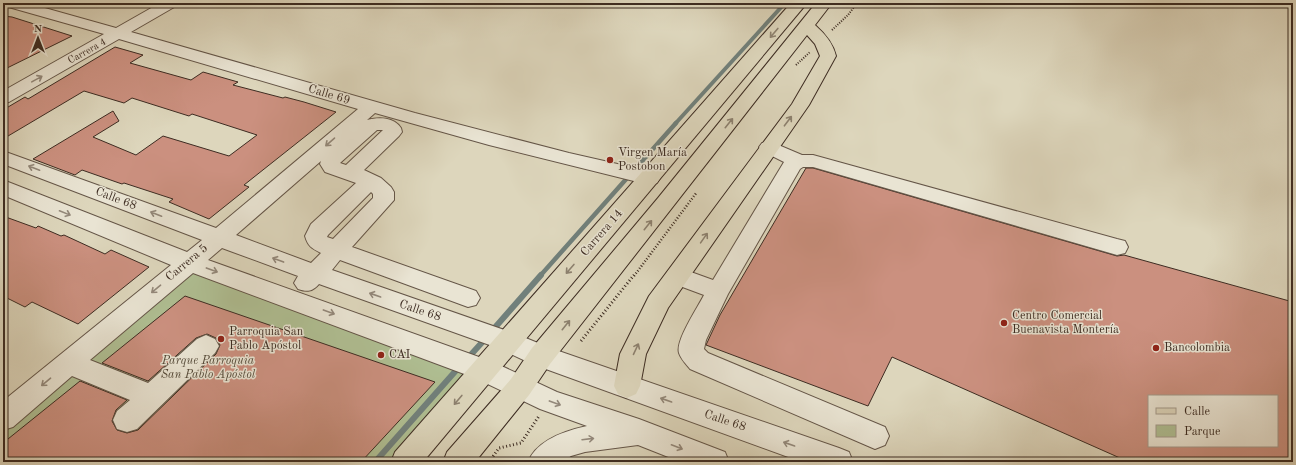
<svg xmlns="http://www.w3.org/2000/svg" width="1296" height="465" font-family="'Old Standard TT',serif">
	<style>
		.green { fill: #afbe92; stroke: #76755a }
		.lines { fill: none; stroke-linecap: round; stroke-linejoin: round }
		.stream-far2 { stroke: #71807b; stroke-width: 4 }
		.stream-far1 { stroke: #71807b; stroke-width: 4.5 }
		.stream { stroke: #71807b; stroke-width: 6 }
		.building { fill: #cb907f; stroke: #3d2c22; fill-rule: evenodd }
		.minor-casing { stroke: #655648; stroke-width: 2 }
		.major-casing { stroke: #3d2c22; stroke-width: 2 }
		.path-far2 { stroke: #3d2c22; stroke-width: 2; stroke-dasharray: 1 1.5; stroke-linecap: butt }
		.path-far1 { stroke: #3d2c22; stroke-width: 2.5; stroke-dasharray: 1 2; stroke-linecap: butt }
		.path { stroke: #3d2c22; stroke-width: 3; stroke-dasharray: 1 2.5; stroke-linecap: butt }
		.minor { fill: #e9e4d3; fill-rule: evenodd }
		.major { fill: #ddd6bc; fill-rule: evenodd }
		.oneway { stroke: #8d816f }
		.oneway2 { stroke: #93887a }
		.poi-dot { fill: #8f2418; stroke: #e9e4d3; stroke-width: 1.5 }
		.labels { text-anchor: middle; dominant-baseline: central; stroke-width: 3; stroke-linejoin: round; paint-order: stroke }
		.far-street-label { font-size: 10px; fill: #3d2c22; stroke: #e9e4d3 }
		.street-label { font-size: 12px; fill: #3d2c22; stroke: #e9e4d3 }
		.poi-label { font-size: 12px; fill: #3d2c22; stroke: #e9e4d3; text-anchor: start }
		.park-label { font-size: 12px; font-style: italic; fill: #544938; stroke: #e9e4d3 }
	</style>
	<rect width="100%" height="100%" fill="#ddd6bc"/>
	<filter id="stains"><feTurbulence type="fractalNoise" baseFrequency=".005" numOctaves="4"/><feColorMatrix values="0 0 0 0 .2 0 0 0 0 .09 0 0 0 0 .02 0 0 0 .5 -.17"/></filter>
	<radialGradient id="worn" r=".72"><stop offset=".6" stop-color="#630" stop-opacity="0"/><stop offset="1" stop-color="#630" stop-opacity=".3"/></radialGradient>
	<polygon class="green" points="189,262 484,370 405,462 3,462 3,418"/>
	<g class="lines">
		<polyline class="stream-far2" points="675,124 785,3"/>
		<polyline class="stream-far1" points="540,276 676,123"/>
		<g class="stream">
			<polyline points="491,332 541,275"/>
			<polyline points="467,359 486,338"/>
			<polyline points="375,462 460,366"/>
		</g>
	</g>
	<g class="building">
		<polygon points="3,16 12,17 72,36 3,70"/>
		<polygon points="115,47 143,55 130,63 191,80 203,72 238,82 233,85 283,98 285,97 304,102 336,112 244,185 249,187 209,219 169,202 173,199 124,183 122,184 82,170 75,175 33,159 113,111 119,121 93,137 136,155 163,136 229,156 257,135 192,114 189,116 132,98 124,103 84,91 3,139 3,110 25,97 28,99"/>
		<path d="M806,168h7l304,88 7,-1 169,47v160h-164l-237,-105 -24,49 -162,-61 14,-30zM1149,396h128v50h-128z"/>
		<polygon points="3,216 36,228 38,226 61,236 64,235 105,254 111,250 149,267 78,324 32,302 25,307 3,296"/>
		<polygon points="185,296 435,382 361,462 3,462 3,443 80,381 127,400 116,410 112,421 117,430 127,433 138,430 216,354 220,345 216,338 207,334 196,338 148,381 102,363"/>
	</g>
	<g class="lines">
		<defs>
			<g id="minor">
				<path d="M3,3h24l89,25 44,-25h19l-3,3 -45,26 284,81 154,40 88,20 3,5 -3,5 -7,2 -161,-40 -114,-32 -8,7c12,-3 27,-3 34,8l1,4 -3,4 -35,34 17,8 10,9 3,5v8l-42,47 124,44 4,7 -4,7 -8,2 -128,-47 -8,10 184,64 34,14 289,100 10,4 4,10h-51l-270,-98 -34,-16 -179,-64c-7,8 -12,8 -21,5l-4,-6 4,-7 -76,-28 -14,12 285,102 64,30 82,27 86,33 4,10h-48l-43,-17 -53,7 -14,4 -9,6h-34c9,-22 36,-31 59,-36l-47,-17 -65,-31 -282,-105 -103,87 58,23 49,-44 9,-4 9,4 4,7 -4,7 -78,76 -10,3 -10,-3 -4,-9 4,-9 13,-11 -58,-24 -59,51 -10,3v-29l168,-136 -168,-70v-15l184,72 15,-12 -199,-76v-13l213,77 142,-119 -239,-70 -110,63 -6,1v-12l101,-57 -99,-28zM377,130h6l-37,35 -6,-2zM321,161l-1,3 5,8 31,11 -45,41 -6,12c3,10 6,12 16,17l-10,10 -75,-28zM371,192l2,2v4l-40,41 -6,-2 1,-2z"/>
				<path d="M769,141l33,14h11l304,84 8,2 3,6 -3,6 -8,2 -304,-88h-10l-3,2 -72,125 -22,46 -2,9 4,4 177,74 4,9 -4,9 -10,4 -185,-80c-4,-5 -9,-10 -11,-16 -4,-12 19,-46 25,-58l-35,-13 -4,-6 4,-6 8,-3 36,13 71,-118 -22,-11 -3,-4 3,-4z"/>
			</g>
			<g id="major">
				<polygon points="791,3 807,3 423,462 391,462 395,452"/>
				<path d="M816,3h16l-17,22c10,9 18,18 21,31l-27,49 -141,203 -22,46 -6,32 -4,8 -9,4 -9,-4 -4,-8 6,-32 29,-58 143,-192 28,-48 -5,-12 -8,-9 -257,329 -21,31 -54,67h-32l4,-10 64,-73 21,-31 126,-150z"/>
			</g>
		</defs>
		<use href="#minor" class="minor-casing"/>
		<use href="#major" class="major-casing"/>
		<g class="path-far2">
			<polyline points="832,30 848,15 857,3"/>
			<polyline points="796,65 810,52"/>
		</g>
		<polyline class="path-far1" points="634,276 697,192"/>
		<g class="path">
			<polyline points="581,341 634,275"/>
			<polyline points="489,462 499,448 521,443 539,416"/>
		</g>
		<use href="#minor" class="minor"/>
		<use href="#major" class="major"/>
	</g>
	<defs><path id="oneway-shaft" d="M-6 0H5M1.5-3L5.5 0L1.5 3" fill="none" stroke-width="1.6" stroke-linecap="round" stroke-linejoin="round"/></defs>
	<g class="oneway">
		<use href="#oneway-shaft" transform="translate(774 33) rotate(130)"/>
		<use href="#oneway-shaft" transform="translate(788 121) rotate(-53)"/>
		<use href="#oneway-shaft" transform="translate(729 123) rotate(-51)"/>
		<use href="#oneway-shaft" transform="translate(648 225) rotate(-51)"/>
		<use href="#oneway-shaft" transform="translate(704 238) rotate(-55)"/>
		<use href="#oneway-shaft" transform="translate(570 269) rotate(131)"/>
		<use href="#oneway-shaft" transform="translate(566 325) rotate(-51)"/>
		<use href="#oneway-shaft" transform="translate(636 349) rotate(-65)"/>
		<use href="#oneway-shaft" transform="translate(458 400) rotate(130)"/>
	</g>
	<g class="oneway2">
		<use href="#oneway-shaft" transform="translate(37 79) rotate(-29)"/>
		<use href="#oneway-shaft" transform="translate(330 142) rotate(139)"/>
		<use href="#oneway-shaft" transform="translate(34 168) rotate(-159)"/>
		<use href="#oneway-shaft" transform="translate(65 213) rotate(22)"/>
		<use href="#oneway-shaft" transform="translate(156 214) rotate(-159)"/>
		<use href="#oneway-shaft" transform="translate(278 260) rotate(-160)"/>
		<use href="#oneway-shaft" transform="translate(212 270) rotate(20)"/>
		<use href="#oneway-shaft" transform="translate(156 289) rotate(140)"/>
		<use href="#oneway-shaft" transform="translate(375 295) rotate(-161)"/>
		<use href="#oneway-shaft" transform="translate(329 312) rotate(20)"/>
		<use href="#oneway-shaft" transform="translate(46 382) rotate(140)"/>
		<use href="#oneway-shaft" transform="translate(666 400) rotate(-161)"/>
		<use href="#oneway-shaft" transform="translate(555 403) rotate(20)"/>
		<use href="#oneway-shaft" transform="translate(588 439) rotate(-7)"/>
		<use href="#oneway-shaft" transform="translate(789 444) rotate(-161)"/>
		<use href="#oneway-shaft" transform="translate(677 447) rotate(21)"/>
	</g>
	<g class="poi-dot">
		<circle cx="610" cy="160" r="4"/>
		<circle cx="1004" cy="323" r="4"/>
		<circle cx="221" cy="339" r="4"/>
		<circle cx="1156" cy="348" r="4"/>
		<circle cx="381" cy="355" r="4"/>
	</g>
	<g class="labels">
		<g class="far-street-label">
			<text transform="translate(87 51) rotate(-29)">Carrera 4</text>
		</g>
		<g class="street-label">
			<text transform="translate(329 95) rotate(17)">Calle 69</text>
			<text transform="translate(116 199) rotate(21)">Calle 68</text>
			<text transform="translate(602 233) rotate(-49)">Carrera 14</text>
			<text transform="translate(187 263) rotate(-40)">Carrera 5</text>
			<text transform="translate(420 311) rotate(19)">Calle 68</text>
			<text transform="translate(725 421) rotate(19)">Calle 68</text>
		</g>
		<g class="poi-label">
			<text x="618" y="153">Virgen María<tspan x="618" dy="14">Postobon</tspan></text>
			<text x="1012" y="316">Centro Comercial<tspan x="1012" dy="14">Buenavista Montería</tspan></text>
			<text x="229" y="332">Parroquia San<tspan x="229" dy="14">Pablo Apóstol</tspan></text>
			<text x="1164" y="348">Bancolombia</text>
			<text x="389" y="355">CAI</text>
		</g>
		<g class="park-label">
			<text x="208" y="361">Parque Parroquia<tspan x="208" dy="14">San Pablo Apóstol</tspan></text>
		</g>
	</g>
	<rect width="1296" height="465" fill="none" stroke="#ddd6bc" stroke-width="16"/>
	<rect x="4" y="4" width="1288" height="457" fill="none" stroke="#3d2c22" stroke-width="2"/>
	<rect x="8" y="8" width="1280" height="449" fill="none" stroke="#3d2c22"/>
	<rect x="1148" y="395" width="130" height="52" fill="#e9e4d3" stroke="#a49a8c"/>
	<rect x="1156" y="408" width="20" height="6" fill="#ddd6bc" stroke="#a49a8c"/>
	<text x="1184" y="415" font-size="12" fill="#3d2c22">Calle</text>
	<rect x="1156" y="425" width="20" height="12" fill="#afbe92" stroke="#a49a8c"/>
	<text x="1184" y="435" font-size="12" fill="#3d2c22">Parque</text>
	<g transform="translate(38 38)" stroke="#e9e4d3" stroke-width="3" paint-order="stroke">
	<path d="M0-3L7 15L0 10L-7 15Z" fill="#3d2c22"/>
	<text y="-6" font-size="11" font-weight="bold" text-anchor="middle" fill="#3d2c22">N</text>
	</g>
	<rect width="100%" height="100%" filter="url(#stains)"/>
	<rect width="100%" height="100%" fill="url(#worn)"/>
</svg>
